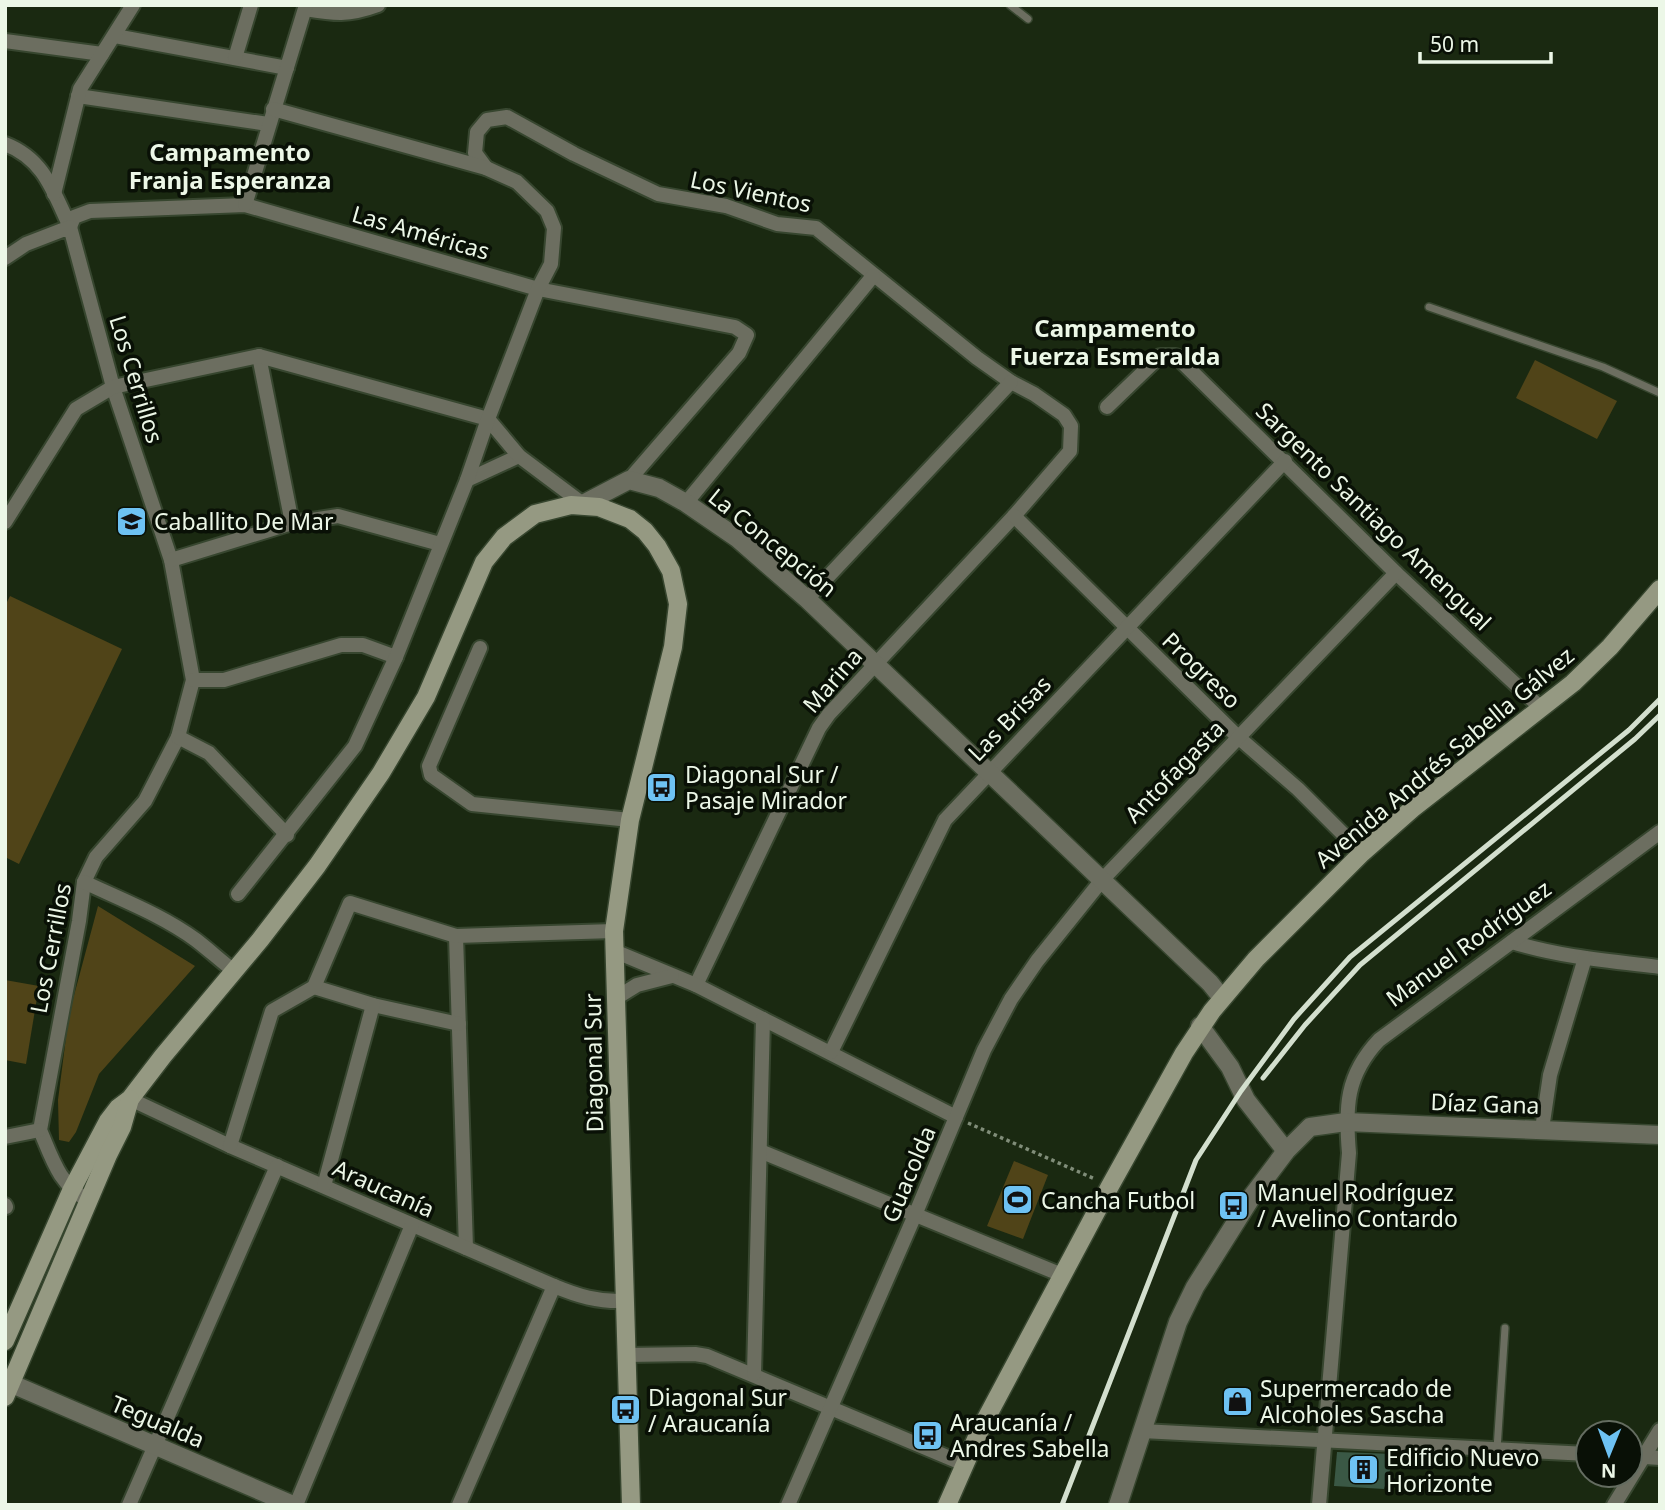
<svg xmlns="http://www.w3.org/2000/svg" width="1665" height="1510" font-family="'Noto Sans',sans-serif">
	<style>
		.green { fill: #504418 }
		.building { fill: #3a5845 }
		.lines { fill: none; stroke-linecap: round; stroke-linejoin: round }
		.service-casing { stroke: #37462f; stroke-width: 10 }
		.minor-casing { stroke: #37462f; stroke-width: 18 }
		.tertiary-casing { stroke: #37462f; stroke-width: 21 }
		.secondary-casing { stroke: #37462f; stroke-width: 21 }
		.path { stroke: #808d79; stroke-width: 3.5; stroke-dasharray: 3.5 3.5; stroke-linecap: butt }
		.service { stroke: #6c6e60; stroke-width: 7 }
		.minor { stroke: #6c6e60; stroke-width: 14 }
		.tertiary { stroke: #6c6e60; stroke-width: 18 }
		.secondary { stroke: #959982; stroke-width: 18 }
		.rail { stroke: #d3dfce; stroke-width: 5 }
		.labels { text-anchor: middle; dominant-baseline: central; stroke-width: 7; stroke-linejoin: round; paint-order: stroke }
		.street-label { font-size: 23px; fill: #ecf7e7; stroke: #091006 }
		.poi-label { font-size: 23px; fill: #ecf7e7; stroke: #091006; text-anchor: start }
		.neighbourhood-label { font-size: 24px; font-weight: bold; fill: #ecf7e7; stroke: #091006 }
	</style>
	<rect width="100%" height="100%" fill="#1a2911"/>
	<g class="green">
		<polygon points="1535,360 1617,401 1597,439 1516,398"/>
		<polygon points="10,596 122,649 19,864 5,857 5,606"/>
		<polygon points="98,906 195,966 99,1074 76,1132 69,1142 59,1140 58,1100 69,1014"/>
		<polygon points="5,980 39,986 26,1064 5,1060"/>
		<polygon points="1014,1161 1048,1175 1023,1239 987,1226"/>
	</g>
	<polygon class="building" points="1337,1452 1395,1454 1384,1489 1334,1486"/>
	<g class="lines">
		<defs>
			<g id="service">
				<polyline points="1010,5 1028,19"/>
				<polyline points="1429,307 1603,367 1660,393"/>
				<polyline points="1497,1449 1505,1328"/>
			</g>
			<g id="minor">
				<path d="M305,9c30,5 43,7 73,-4"/>
				<polyline points="115,36 287,68"/>
				<polyline points="5,41 102,54"/>
				<polyline points="235,58 251,5"/>
				<polyline points="78,96 268,124"/>
				<path d="M5,144c39,15 48,47 65,83l4,-10 16,-6 155,-6 293,84 197,38 12,8 -8,18 -110,127"/>
				<polyline points="486,168 475,153 477,132 487,120 507,117 574,154 658,194 726,206 777,224 816,228 977,358 1011,382 1034,394 1064,415 1071,426 1070,451 1014,516 829,714 819,728 696,985"/>
				<polyline points="54,194 80,89 133,5"/>
				<polyline points="245,205 306,5"/>
				<path d="M5,258l21,-14 44,-17 43,160 58,173 22,120 -15,57 -33,64 -49,56 -12,25 -5,39 -39,209c13,31 19,54 49,71"/>
				<polyline points="259,356 292,523"/>
				<polyline points="1107,407 1160,356 1176,356 1396,573 1541,708"/>
				<polyline points="467,480 519,456"/>
				<polyline points="686,503 873,276"/>
				<polyline points="1014,516 1238,737 1298,789 1362,853"/>
				<polyline points="5,522 76,409 113,387 259,356 488,419 519,456 583,504"/>
				<polyline points="171,560 292,523 338,516 440,544"/>
				<polyline points="807,599 1011,382"/>
				<polyline points="480,648 429,766 431,775 472,804 630,820"/>
				<polyline points="193,680 224,680 341,645 363,645 396,657"/>
				<polyline points="178,737 209,753 287,835"/>
				<path d="M84,882c38,18 78,33 112,58 13,10 25,21 38,31"/>
				<polyline points="238,894 355,746 396,657 467,480 488,419 538,289 551,264 554,228 547,211 517,182 486,168 273,109"/>
				<polyline points="456,936 466,1248"/>
				<path d="M1512,942c48,15 98,19 148,25"/>
				<polyline points="614,951 696,985 956,1117"/>
				<polyline points="314,987 373,1005 459,1024"/>
				<polyline points="616,998 637,985 672,976"/>
				<polyline points="831,1052 945,820 1285,461"/>
				<path d="M130,1099l100,47 324,140c24,10 44,16 70,15"/>
				<polyline points="1542,1129 1550,1075 1585,958"/>
				<polyline points="5,1137 40,1130"/>
				<polyline points="230,1146 272,1011 314,987 350,903 456,936 614,931"/>
				<polyline points="760,1151 1062,1275"/>
				<polyline points="324,1186 373,1005"/>
				<polyline points="5,1205 6,1207"/>
				<polyline points="625,1355 695,1354 707,1356 964,1464"/>
				<polyline points="754,1374 763,1019"/>
				<polyline points="1142,1431 1588,1454"/>
				<polyline points="1630,1456 1660,1458"/>
				<polyline points="129,1505 277,1166"/>
				<polyline points="296,1505 412,1225"/>
				<polyline points="459,1505 554,1286"/>
				<polyline points="788,1505 915,1215 984,1050 1011,999 1037,961 1102,880 1396,573"/>
				<path d="M1319,1505l30,-352c-4,-46 -3,-78 30,-113l281,-208"/>
				<polyline points="1614,1505 1660,1430"/>
			</g>
			<g id="tertiary">
				<polyline points="583,504 629,480 659,488 686,503 737,538 807,599 1210,983 1222,998"/>
				<polyline points="1200,1026 1230,1067 1246,1100 1286,1151"/>
				<polyline points="5,1381 293,1505"/>
				<polyline points="1118,1505 1178,1322 1195,1287 1253,1195 1286,1151 1310,1127 1346,1122 1660,1135"/>
			</g>
			<g id="secondary">
				<polyline points="5,1341 71,1191 108,1121 118,1108 130,1099 163,1056 260,940 317,866 381,773 426,697 484,562 504,537 535,514 571,505 599,507 630,519 645,531 657,546 671,571 678,604 673,647 630,820 614,931 631,1505"/>
				<polyline points="5,1397 108,1155 122,1127 130,1099"/>
				<polyline points="947,1505 980,1430 1110,1186 1184,1053 1212,1011 1256,959 1362,853 1412,809 1573,683 1610,647 1660,589"/>
			</g>
		</defs>
		<use href="#service" class="service-casing"/>
		<use href="#minor" class="minor-casing"/>
		<use href="#tertiary" class="tertiary-casing"/>
		<use href="#secondary" class="secondary-casing"/>
		<polyline class="path" points="968,1123 1095,1179"/>
		<use href="#service" class="service"/>
		<use href="#minor" class="minor"/>
		<use href="#tertiary" class="tertiary"/>
		<use href="#secondary" class="secondary"/>
		<g class="rail">
			<polyline points="1263,1078 1305,1025 1360,965 1635,739 1660,715"/>
			<polyline points="1062,1505 1196,1160 1241,1091 1294,1019 1350,957 1629,730 1660,699"/>
		</g>
	</g>
	<defs>
		<symbol id="school-square" viewBox="-11 -11 22 22"><rect x="-9" y="-9" width="18" height="18" rx="4" fill="#6ec2f3" stroke="#091006"/><path d="M0-5L7-2L0 1L-7-2ZM-4 1L0 2.5L4 1V4Q0 6-4 4Z" fill="#111"/></symbol>
		<symbol id="bus-square" viewBox="-11 -11 22 22"><rect x="-9" y="-9" width="18" height="18" rx="4" fill="#6ec2f3" stroke="#091006"/><path d="M-5-6H5V4H4V6H2V4H-2V6H-4V4H-5ZM-3.5-4V0h7V-4ZM-3.5 1.2v1.5H-2V1.2ZM2 1.2v1.5H3.5V1.2Z" fill="#111"/></symbol>
		<symbol id="stadium-square" viewBox="-11 -11 22 22"><rect x="-9" y="-9" width="18" height="18" rx="4" fill="#6ec2f3" stroke="#091006"/><path d="M0-5a6.5 5 0 1 0 0 10a6.5 5 0 1 0 0-10ZM-3.5-1.8h7v3.6h-7Z" fill="#111"/></symbol>
		<symbol id="shop-square" viewBox="-11 -11 22 22"><rect x="-9" y="-9" width="18" height="18" rx="4" fill="#6ec2f3" stroke="#091006"/><path d="M-5-2.5h2.3a2.7 3.5 0 0 1 5.4 0H5L5.5 6h-11ZM-1.5-2.5h3a1.5 2.3 0 0 0-3 0Z" fill="#111"/></symbol>
		<symbol id="building-square" viewBox="-11 -11 22 22"><rect x="-9" y="-9" width="18" height="18" rx="4" fill="#6ec2f3" stroke="#091006"/><path d="M-4-6H4V6H1V3H-1V6H-4ZM-2.5-4.3h1.7v1.8h-1.7ZM.8-4.3h1.7v1.8H.8ZM-2.5-1h1.7V.8h-1.7ZM.8-1h1.7V.8H.8Z" fill="#111"/></symbol>
	</defs>
	<g fill-rule="evenodd">
		<use href="#school-square" x="114" y="504" width="35" height="35"/>
		<use href="#bus-square" x="644" y="770" width="35" height="35"/>
		<use href="#stadium-square" x="1000" y="1182" width="35" height="35"/>
		<use href="#bus-square" x="1216" y="1188" width="35" height="35"/>
		<use href="#shop-square" x="1220" y="1384" width="35" height="35"/>
		<use href="#bus-square" x="608" y="1392" width="35" height="35"/>
		<use href="#bus-square" x="910" y="1418" width="35" height="35"/>
		<use href="#building-square" x="1346" y="1452" width="35" height="35"/>
	</g>
	<g class="labels">
		<g class="street-label">
			<text transform="translate(751 191) rotate(12)">Los Vientos</text>
			<text transform="translate(421 232) rotate(16)">Las Américas</text>
			<text transform="translate(137 379) rotate(73)">Los Cerrillos</text>
			<text transform="translate(1374 516) rotate(44)">Sargento Santiago Amengual</text>
			<text transform="translate(773 542) rotate(39)">La Concepción</text>
			<text transform="translate(1202 670) rotate(44)">Progreso</text>
			<text transform="translate(832 680) rotate(-49)">Marina</text>
			<text transform="translate(1009 718) rotate(-46)">Las Brisas</text>
			<text transform="translate(1444 757) rotate(-40)">Avenida Andrés Sabella Gálvez</text>
			<text transform="translate(1174 771) rotate(-46)">Antofagasta</text>
			<text transform="translate(1468 943) rotate(-36)">Manuel Rodríguez</text>
			<text transform="translate(50 948) rotate(-79)">Los Cerrillos</text>
			<text transform="translate(593 1063) rotate(-91)">Diagonal Sur</text>
			<text transform="translate(1485 1103) rotate(2)">Díaz Gana</text>
			<text transform="translate(908 1174) rotate(-67)">Guacolda</text>
			<text transform="translate(384 1188) rotate(24)">Araucanía</text>
			<text transform="translate(158 1421) rotate(23)">Tegualda</text>
		</g>
		<g class="poi-label">
			<text x="154" y="521">Caballito De Mar</text>
			<text x="685" y="774">Diagonal Sur /<tspan x="685" dy="26">Pasaje Mirador</tspan></text>
			<text x="1257" y="1192">Manuel Rodríguez<tspan x="1257" dy="26">/ Avelino Contardo</tspan></text>
			<text x="1041" y="1200">Cancha Futbol</text>
			<text x="1260" y="1388">Supermercado de<tspan x="1260" dy="26">Alcoholes Sascha</tspan></text>
			<text x="648" y="1397">Diagonal Sur<tspan x="648" dy="26">/ Araucanía</tspan></text>
			<text x="950" y="1422">Araucanía /<tspan x="950" dy="26">Andres Sabella</tspan></text>
			<text x="1386" y="1457">Edificio Nuevo<tspan x="1386" dy="26">Horizonte</tspan></text>
		</g>
		<g class="neighbourhood-label">
			<text x="230" y="151">Campamento<tspan x="230" dy="28">Franja Esperanza</tspan></text>
			<text x="1115" y="327">Campamento<tspan x="1115" dy="28">Fuerza Esmeralda</tspan></text>
		</g>
	</g>
	<rect width="1665" height="1510" fill="none" stroke="#ecf7e7" stroke-width="14"/>
	<g transform="translate(1609 1454) rotate(181)"><circle r="33" fill="#091006" stroke="#646c60" stroke-width="2"/>
	<path d="M0-5L12 26L0 18L-12 26Z" fill="#6ec2f3"/>
	<text y="-10" font-size="19" font-weight="bold" text-anchor="middle" fill="#ecf7e7">N</text>
	</g>
	<path d="M1420 52v10h131v-10" fill="none" stroke="#ecf7e7" stroke-width="3.5"/>
	<text x="1430" y="52" font-size="21" fill="#ecf7e7" stroke="#091006" stroke-width="5" paint-order="stroke">50 m</text>
</svg>
